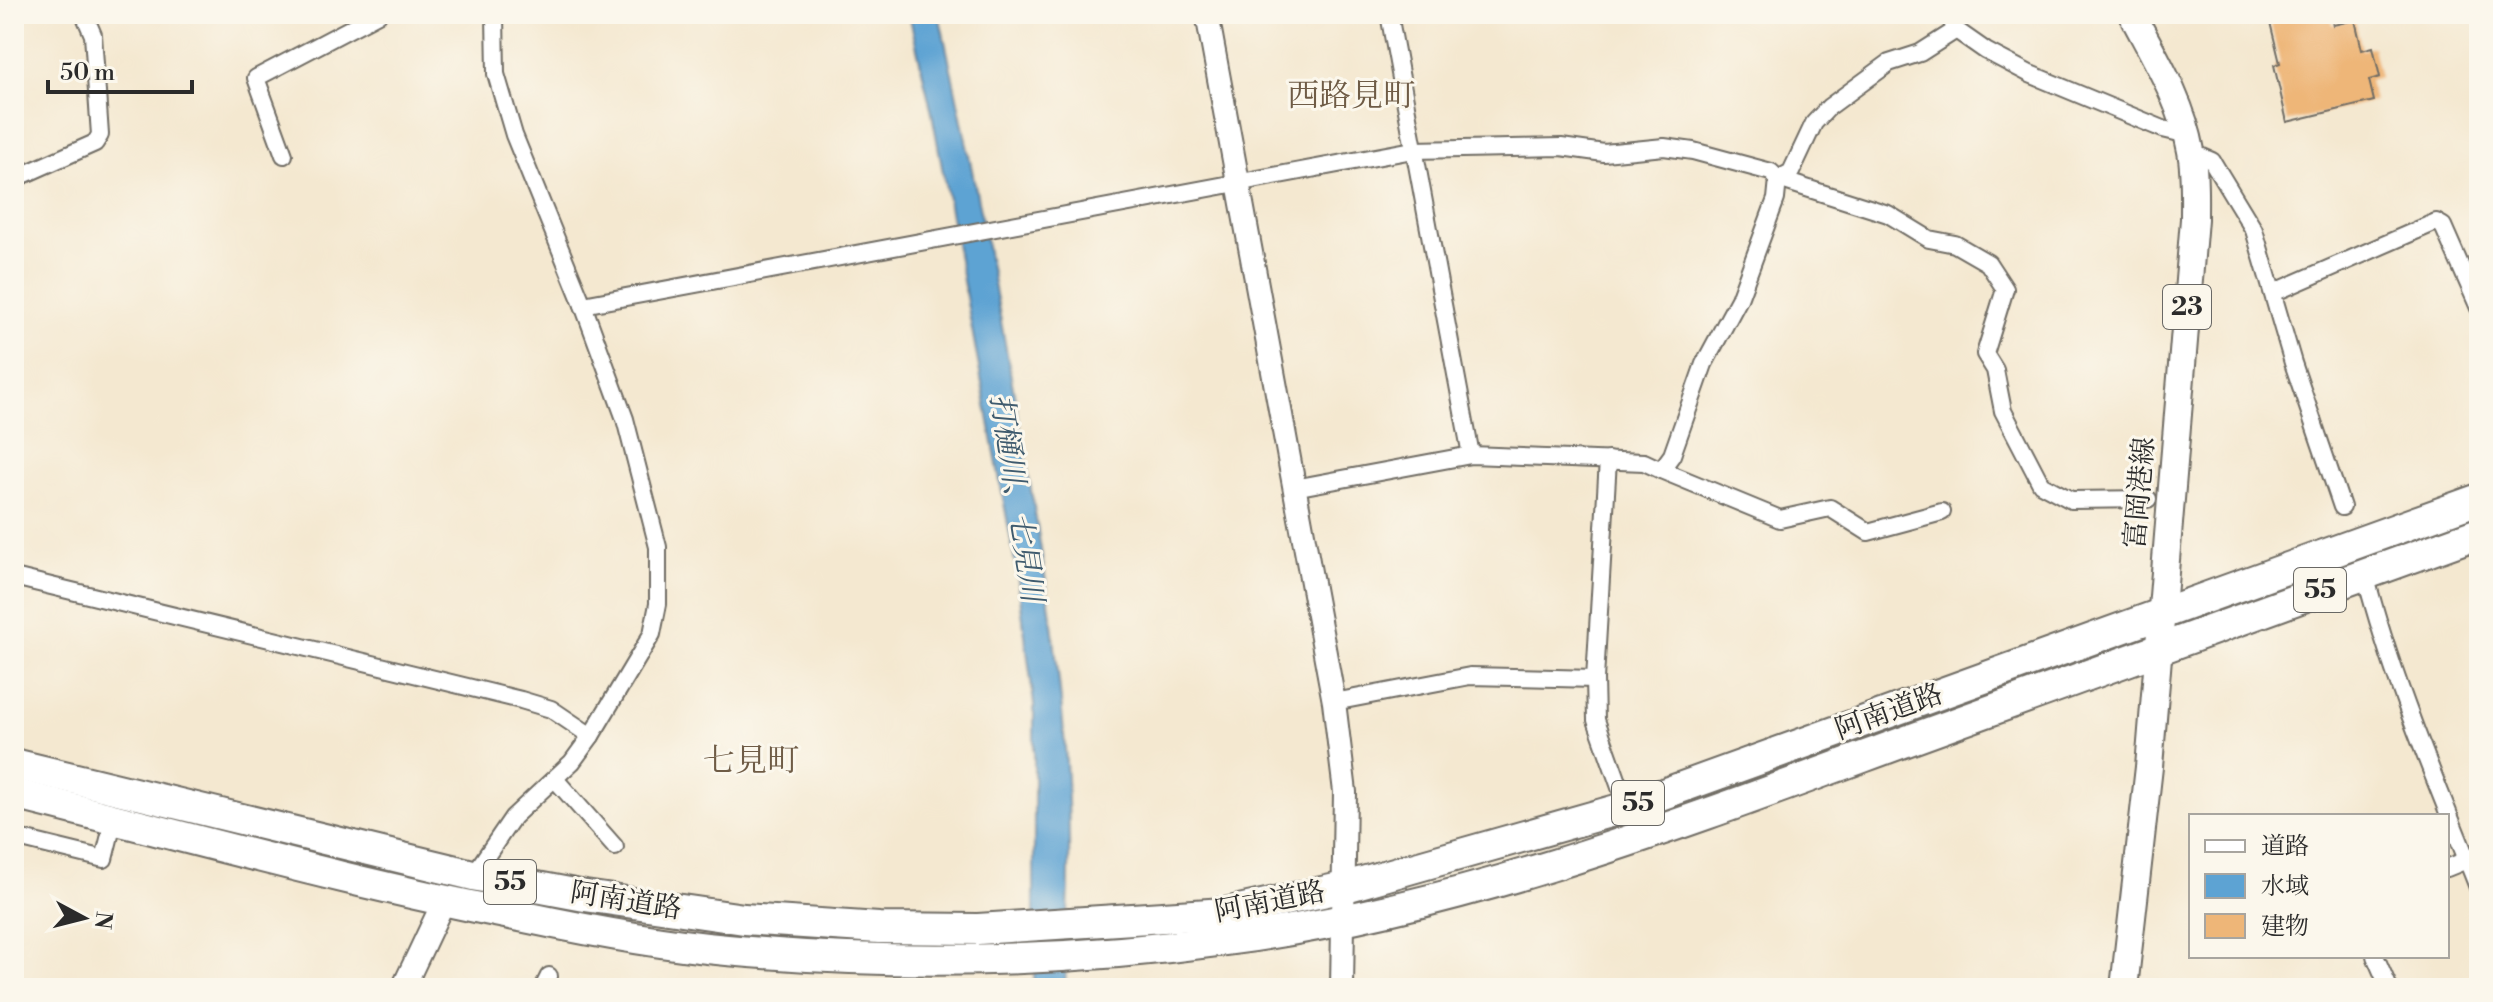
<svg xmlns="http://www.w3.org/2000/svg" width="2493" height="1002" font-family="'Libre Bodoni','Noto Serif JP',serif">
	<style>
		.water { fill: #5da3d3; stroke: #44677f; stroke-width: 2 }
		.building { fill: #eeb678 }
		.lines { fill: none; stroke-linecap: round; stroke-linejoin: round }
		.street-casing { stroke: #716d65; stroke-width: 20 }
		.secondary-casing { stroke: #716d65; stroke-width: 26 }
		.primary-casing { stroke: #716d65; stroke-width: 30 }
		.highway-casing { stroke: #716d65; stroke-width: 34 }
		.street { stroke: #fff; stroke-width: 16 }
		.secondary { stroke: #fff; stroke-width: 22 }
		.primary { stroke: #fff; stroke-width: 26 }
		.highway { stroke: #fff; stroke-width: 30 }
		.labels { text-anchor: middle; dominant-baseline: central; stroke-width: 6; stroke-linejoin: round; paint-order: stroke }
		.shield { fill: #fbf7ec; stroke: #696865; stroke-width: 2 }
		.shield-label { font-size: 26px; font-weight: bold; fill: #2b2b2b }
		.street-label { font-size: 28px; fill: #2b2b2b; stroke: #fbf7ec }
		.water-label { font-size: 30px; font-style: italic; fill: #3f5b6e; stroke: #fbf7ec }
		.quarter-label { font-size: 32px; fill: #6f5c46; stroke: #fbf7ec }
	</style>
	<rect width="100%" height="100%" fill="#fbf7ec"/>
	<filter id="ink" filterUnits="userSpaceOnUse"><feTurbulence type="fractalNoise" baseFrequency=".0125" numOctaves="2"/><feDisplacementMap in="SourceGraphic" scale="16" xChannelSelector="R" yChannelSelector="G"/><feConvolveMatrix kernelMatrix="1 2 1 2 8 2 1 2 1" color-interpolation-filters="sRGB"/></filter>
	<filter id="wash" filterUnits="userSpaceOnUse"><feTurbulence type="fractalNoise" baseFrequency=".006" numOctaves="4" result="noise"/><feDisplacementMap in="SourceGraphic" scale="32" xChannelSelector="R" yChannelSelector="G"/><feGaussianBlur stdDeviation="1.8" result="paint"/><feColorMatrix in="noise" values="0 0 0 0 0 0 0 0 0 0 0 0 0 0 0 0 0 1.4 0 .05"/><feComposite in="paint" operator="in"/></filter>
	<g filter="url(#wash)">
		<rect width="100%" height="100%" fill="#f4e8d0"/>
		<path class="water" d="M909,14h30c29,130 54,260 77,391 26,143 51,287 53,432 1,50 -2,101 -4,151h-31v-284l-17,-131 -85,-460z"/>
		<g id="blocks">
			<polygon class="building" points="2268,14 2330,14 2333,25 2355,20 2362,50 2373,47 2380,77 2369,80 2374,101 2287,122 2274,65 2280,63"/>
		</g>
	</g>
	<g filter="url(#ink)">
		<use href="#blocks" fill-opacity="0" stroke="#716d65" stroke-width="2"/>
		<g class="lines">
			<defs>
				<g id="street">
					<polyline points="1389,14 1471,455"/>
					<polyline points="1948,14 1956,30 1986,51 2030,74 2163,129 2188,135"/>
					<polyline points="2191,152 2212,161 2254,230 2293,363 2342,507"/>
					<polyline points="284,155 256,78 378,14"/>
					<polyline points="14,179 95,143 100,135 93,35 84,14"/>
					<polyline points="1778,179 1791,172 1814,123 1829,107 1889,63 1920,53 1956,30"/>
					<polyline points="2273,293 2436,222 2443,226 2479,308"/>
					<polyline points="583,305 1413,150 1561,147 1604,153 1664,147 1693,151 1771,172 1778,179 1888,214 1929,239 1955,244 1988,263 2005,289 1985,354 1995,370 2003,411 2041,484 2071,500 2148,499"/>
					<polyline points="1608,460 1595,679 1596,720 1627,807"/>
					<polyline points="1661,470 1780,519 1830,508 1868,532 1942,512"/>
					<polyline points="1294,488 1471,455 1644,462 1661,470 1672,455 1704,364 1739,299 1776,199 1778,179"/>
					<path d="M2365,574c28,109 73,212 114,316"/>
					<polyline points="14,577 521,700 551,709 591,736"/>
					<polyline points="1334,702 1470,676 1595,679"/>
					<polyline points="555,779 615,847"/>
					<polyline points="14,837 104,859 114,819"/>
					<polyline points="2447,868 2479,855"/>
					<polyline points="472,877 513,817 572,762 591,736 652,634 658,604 658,547 625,419 583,305 514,135 496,74 495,14"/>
					<polyline points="2375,956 2389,988"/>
					<polyline points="543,988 549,976"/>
				</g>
				<g id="secondary">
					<polyline points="1207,14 1334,702 1345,792 1342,988"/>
					<polyline points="403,988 444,901"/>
				</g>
				<path id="primary" d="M2124,988l25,-221 45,-548c0,-23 1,-46 -3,-68 -9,-50 -36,-93 -59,-137"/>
				<g id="highway">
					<polyline points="14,764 473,875 585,896 744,919 879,928 978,929 1225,913 1345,887 1627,807 2479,499"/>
					<path d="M14,794c170,42 339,90 511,123 66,14 135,27 202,33 165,15 335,13 499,-10 234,-31 455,-116 675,-197 192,-71 385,-140 578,-210"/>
				</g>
			</defs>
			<use href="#street" class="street-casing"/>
			<use href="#secondary" class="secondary-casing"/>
			<use href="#primary" class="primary-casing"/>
			<use href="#highway" class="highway-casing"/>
			<use href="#street" class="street"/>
			<use href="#secondary" class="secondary"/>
			<use href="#primary" class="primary"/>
			<use href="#highway" class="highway"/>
		</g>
	</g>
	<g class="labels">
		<g class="shield">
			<rect x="2163" y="285" width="48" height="44" rx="6"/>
			<rect x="2294" y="568" width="52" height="44" rx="6"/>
			<rect x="1612" y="781" width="52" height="44" rx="6"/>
			<rect x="484" y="860" width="52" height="44" rx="6"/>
		</g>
		<g class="shield-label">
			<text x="2187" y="307">23</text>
			<text x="2320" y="590">55</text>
			<text x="1638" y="803">55</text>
			<text x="510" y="882">55</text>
		</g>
		<g class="street-label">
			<text transform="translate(2140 493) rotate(-85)">富岡港線</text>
			<text transform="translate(1889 712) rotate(-20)">阿南道路</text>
			<text transform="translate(626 901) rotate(9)">阿南道路</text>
			<text transform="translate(1270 902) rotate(-11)">阿南道路</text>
		</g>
		<g class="water-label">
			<text transform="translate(1016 498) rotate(81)">打樋川、七見川</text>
		</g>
		<g class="quarter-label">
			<text x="1351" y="96">西路見町</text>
			<text x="751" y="761">七見町</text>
		</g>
	</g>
	<rect width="2493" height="1002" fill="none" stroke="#fbf7ec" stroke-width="48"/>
	<rect x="2189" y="814" width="260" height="144" fill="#fbf7ec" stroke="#a8a59f" stroke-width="2"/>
	<rect x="2205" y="840" width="40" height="12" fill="#ffffff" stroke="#a8a59f" stroke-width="2"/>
	<text x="2261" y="854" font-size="24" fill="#2b2b2b">道路</text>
	<rect x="2205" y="874" width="40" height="24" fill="#5da3d3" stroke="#a8a59f" stroke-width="2"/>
	<text x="2261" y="894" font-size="24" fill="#2b2b2b">水域</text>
	<rect x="2205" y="914" width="40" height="24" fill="#eeb678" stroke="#a8a59f" stroke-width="2"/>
	<text x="2261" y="934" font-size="24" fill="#2b2b2b">建物</text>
	<g transform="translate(84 918) rotate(97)" stroke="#fbf7ec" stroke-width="6" paint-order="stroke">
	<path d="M0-6L14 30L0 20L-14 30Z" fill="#2b2b2b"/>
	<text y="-12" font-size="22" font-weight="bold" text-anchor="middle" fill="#2b2b2b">N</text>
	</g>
	<path d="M48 80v12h144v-12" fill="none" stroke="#2b2b2b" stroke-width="4"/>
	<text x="60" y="80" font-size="24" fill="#2b2b2b" stroke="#fbf7ec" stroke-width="6" paint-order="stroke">50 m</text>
</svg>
